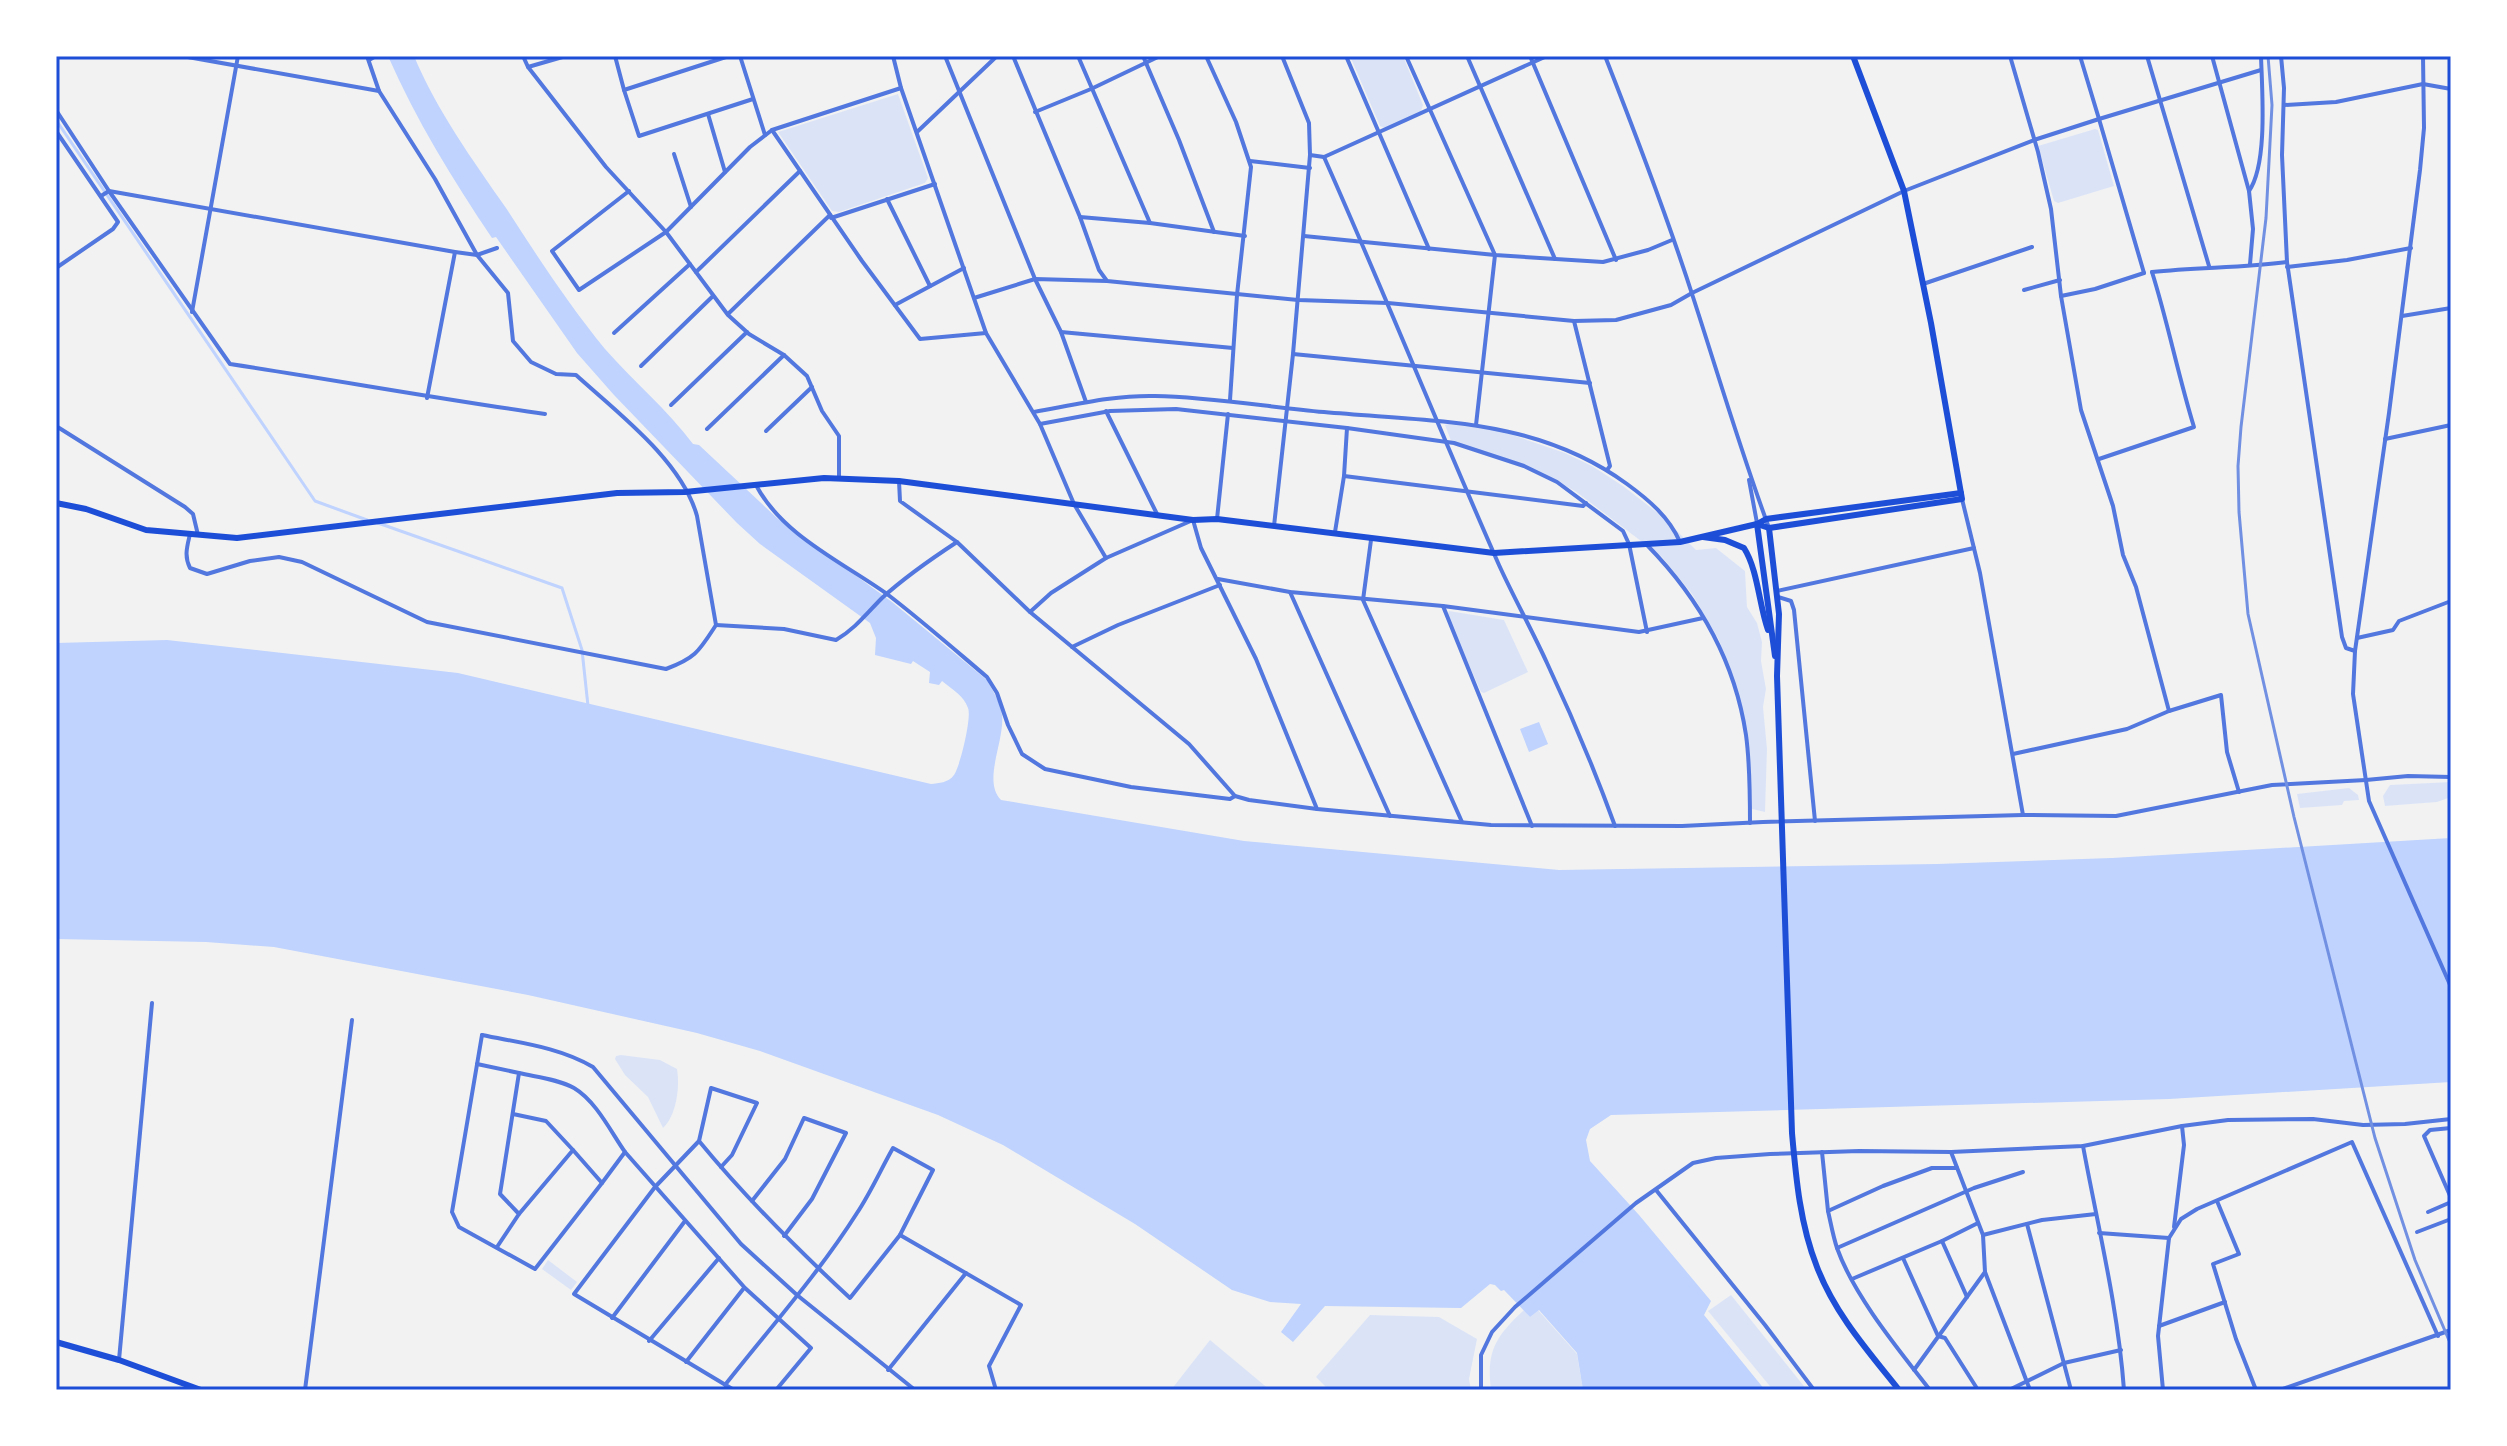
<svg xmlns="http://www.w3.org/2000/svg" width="2507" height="1446" font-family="'Sofia Sans Condensed',sans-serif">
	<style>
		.green { fill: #dbe4f7 }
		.water { fill: #bfd3fe }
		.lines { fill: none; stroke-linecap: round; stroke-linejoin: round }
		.stream { stroke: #bfd3fe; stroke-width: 3 }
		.minor { stroke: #5277de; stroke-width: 4 }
		.tertiary { stroke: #5277de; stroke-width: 4 }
		.primary { stroke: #1d4ed8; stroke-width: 6 }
		.trunk { stroke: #1d4ed8; stroke-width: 6 }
		.rail { stroke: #7290e2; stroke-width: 3 }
		.neatline { fill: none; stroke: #1d4ed8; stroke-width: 3 }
	</style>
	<rect width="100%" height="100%" fill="#f2f2f2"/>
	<g class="green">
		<polygon points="1350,56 1403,56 1423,105 1421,111 1385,128 1380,126"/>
		<polygon points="898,94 928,178 925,183 839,212 832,211 778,132"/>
		<polygon points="2095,129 2098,130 2114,186 2058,203 2054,201 2038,146"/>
		<polygon points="1448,424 1501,431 1565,453 1592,466 1623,486 1663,517 1696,550 1716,548 1745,571 1747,607 1757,623 1762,642 1761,661 1766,689 1763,707 1767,749 1765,812 1752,809 1750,762 1743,710 1736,686 1719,640 1692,594 1662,557 1575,491 1526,465 1451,441 1445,425"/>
		<polygon points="1449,611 1504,620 1528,672 1484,693 1481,692 1447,616"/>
		<polygon points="2451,782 2451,797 2437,802 2385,806 2383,796 2390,785"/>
		<polygon points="2349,788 2358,795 2359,800 2344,801 2342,805 2300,808 2297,794"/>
		<path d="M621,1055l39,5 17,9c3,17 0,46 -14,59l-15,-31 -23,-22 -10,-16 1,-3z"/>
		<polygon points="548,1260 577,1282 571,1290 542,1269"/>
		<polygon points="1731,1295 1807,1390 1773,1390 1708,1311"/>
		<path d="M1524,1310l6,7 8,-7 39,44 6,36h-92c-5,-39 5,-54 33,-80z"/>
		<polygon points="1370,1315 1439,1317 1477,1339 1469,1379 1471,1390 1329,1390 1316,1377"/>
		<polygon points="1210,1340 1270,1390 1171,1390"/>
	</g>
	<g class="water">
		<path d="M388,56h26c23,55 58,103 92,152 31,48 63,97 99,141 28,32 62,60 88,95l6,1 78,73 115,84 95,78c6,11 13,22 15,35 3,26 -20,66 -1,85l243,41 315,29 378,-6 175,-6 339,-20v244l-282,17 -558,16 -21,14 -4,11 4,21 49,54 72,86 -7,14 61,75h-182l-6,-37 -38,-43 -9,7 -26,-27 -3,1 -6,-6 -5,-1 -29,24 -136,-2 -32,36 -12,-10 20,-28 -31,-2 -38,-12 -97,-66 -132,-79 -65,-30 -178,-64 -63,-18 -169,-38 -254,-48 -68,-5 -150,-3v-296l111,-3 291,33 473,111c8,-1 17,-1 23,-9 6,-8 18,-58 14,-67 -4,-12 -16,-19 -26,-27l-3,4 -10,-2 1,-11 -17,-11 -2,3 -36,-9 1,-17 -6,-15 -110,-79 -23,-21 -123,-128 -37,-42 -81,-116 -4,1c-39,-58 -76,-118 -104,-182z"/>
		<polygon points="1539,722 1548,744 1529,752 1520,729"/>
	</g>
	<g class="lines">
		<g class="stream">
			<polyline points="56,120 315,501 367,520"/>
			<polyline points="378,523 562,588 582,650 588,706"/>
		</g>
		<g class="minor">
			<polyline points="182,56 379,91"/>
			<polyline points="523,56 528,67 606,167 666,232 728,315 749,334 784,355 807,376 822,411 839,436 839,478"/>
			<polyline points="615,56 624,90"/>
			<polyline points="729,56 624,90 639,136 753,99"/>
			<polyline points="740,56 765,135"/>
			<polyline points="893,56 901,88"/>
			<polyline points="945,56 1035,279 1061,332 1086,402"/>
			<polyline points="1078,56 1150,223"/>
			<polyline points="1143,56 1179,140 1214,232"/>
			<polyline points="1206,56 1236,122 1251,167 1237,295 1230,400"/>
			<polyline points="1346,56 1429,249"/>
			<polyline points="1406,56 1495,255 1476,425"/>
			<polyline points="1467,56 1555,259"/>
			<polyline points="1530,56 1616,260"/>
			<polyline points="2010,56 2038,152 2051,209 2061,296 2081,410 2113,506 2123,555 2136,587 2169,711"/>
			<polyline points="2080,56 2099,119 2261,70"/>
			<polyline points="2147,56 2209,266"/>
			<polyline points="2212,56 2249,191 2253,229 2250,264"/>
			<polyline points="2281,56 2284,88 2282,155 2287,262 2342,637 2346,648 2355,651"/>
			<polyline points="369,60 376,56"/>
			<polyline points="528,67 566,56"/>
			<polyline points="2284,105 2336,102 2423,84 2451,89"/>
			<path d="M56,110l53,81 121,173c105,16 210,35 315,50"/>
			<polyline points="1035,112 1091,89 1160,56"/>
			<polyline points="708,114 725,172"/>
			<polyline points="772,130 862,261 920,339 986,333"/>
			<polyline points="56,131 118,222 113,229 56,268"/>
			<polyline points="674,154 691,207"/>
			<polyline points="1310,155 1324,157 1547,56"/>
			<path d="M1324,157c60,135 115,272 175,408 15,33 33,65 48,98 25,53 48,108 68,163"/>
			<polyline points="1250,161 1310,168"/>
			<polyline points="629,191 552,251 579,290 666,232 750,147 772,130 901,88 986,333 1040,424 1074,504 1106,558"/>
			<path d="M2249,191c19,-27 13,-101 12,-135"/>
			<polyline points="101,196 109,191 455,252 477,255 497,248"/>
			<polyline points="887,199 930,286"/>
			<polyline points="1080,217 1150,223 1245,236"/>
			<polyline points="831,218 935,184"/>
			<polyline points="1304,236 1495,255 1603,262 1648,250 1672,240"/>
			<polyline points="2287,267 2347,260 2411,248"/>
			<polyline points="696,272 800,171"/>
			<path d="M2152,272c45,-5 91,-4 135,-10"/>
			<polyline points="1923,284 2032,247"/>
			<polyline points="2024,290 2060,280"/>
			<polyline points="1692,293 1904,191 2034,140 2099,119 2144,273"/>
			<polyline points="2061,296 2095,289 2144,273"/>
			<polyline points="974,298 1035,279 1107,281"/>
			<polyline points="895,305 964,268"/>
			<polyline points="192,312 238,56"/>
			<polyline points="728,314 830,215"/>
			<polyline points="2402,316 2451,308"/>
			<polyline points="1574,321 1610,466 1607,470"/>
			<polyline points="1061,332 1233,348"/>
			<polyline points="614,333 690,264"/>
			<polyline points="1293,354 1590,383"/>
			<polyline points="641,366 713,296"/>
			<polyline points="427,398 455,252"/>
			<polyline points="671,405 747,332"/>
			<polyline points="1106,411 1157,514"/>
			<path d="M1034,412c40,-7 80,-17 121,-16 57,1 112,11 169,16 109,10 211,5 303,72 22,16 42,33 53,58"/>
			<polyline points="1040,424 1110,411 1176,409 1347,428 1454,443 1524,466 1557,482 1623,531 1629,544 1647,632"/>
			<polyline points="56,426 185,507 193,514 198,535"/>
			<polyline points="707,429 784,355"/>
			<polyline points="766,431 812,387"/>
			<polyline points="2385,439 2451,425"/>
			<path d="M2099,459l95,-32c-16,-52 -26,-104 -42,-155"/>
			<polyline points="1344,476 1583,506 1586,503"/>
			<path d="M756,485c26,50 86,77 131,109 34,26 67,55 100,83l10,16 11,32 14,29 23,15 86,18 99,12 5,-3"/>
			<polyline points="1217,519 1228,414"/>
			<polyline points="1335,532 1344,476 1347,428"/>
			<path d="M190,534c-3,13 -6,22 0,34l17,6 43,-13 29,-4 23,5 125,60 239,47c30,-11 33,-18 50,-44l-19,-109c-15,-55 -79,-103 -121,-141l-20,-1 -25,-12 -18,-21 -5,-48 -31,-38 -42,-76 -56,-88 -12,-35"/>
			<polyline points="1371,540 1363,600 1462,822"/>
			<path d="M1647,545c52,53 88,117 99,190 4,29 4,58 4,88"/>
			<polyline points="1218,579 1290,592 1443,606 1639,632 1703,618"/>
			<polyline points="1777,591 1974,548"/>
			<polyline points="1290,592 1390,816"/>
			<polyline points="1778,597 1791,601 1794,610 1815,821"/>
			<polyline points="1443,606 1532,826"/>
			<polyline points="1030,612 1051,593 1106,558 1193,520 1201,548 1256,659 1317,809"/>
			<path d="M716,625l68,4 52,11c19,-11 31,-27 46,-42 23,-21 49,-39 75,-56"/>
			<polyline points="2357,638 2393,630 2399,621 2451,601"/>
			<polyline points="1072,647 1118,625 1220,585"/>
			<polyline points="2013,754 2127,729 2169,711 2221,695 2227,752 2239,792"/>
			<polyline points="2366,780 2408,776 2451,777"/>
			<polyline points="482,1035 452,1212 459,1227 535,1269 602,1183"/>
			<polyline points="477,1064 519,1073 500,1194 519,1214 497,1247"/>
			<path d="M519,1073c17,4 39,6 55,15 22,13 37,44 51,64l-23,31 -29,-33"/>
			<polyline points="513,1114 546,1121 573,1150 519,1214"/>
			<polyline points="2451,1128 2430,1130 2424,1136 2451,1198"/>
			<path d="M699,1141c46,56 97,107 151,157l50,-63 33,-65 -40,-22c-12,21 -22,44 -36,65 -38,60 -87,115 -132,172"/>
			<polyline points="625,1152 745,1288 811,1348 776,1390"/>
			<polyline points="1822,1152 1828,1211"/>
			<polyline points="1951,1152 1983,1235 1985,1272 2030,1390"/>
			<polyline points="721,1167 732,1155 757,1103 711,1088 699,1141 655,1187 574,1294 734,1390"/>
			<polyline points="752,1201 785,1159 804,1118 846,1133 812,1199 784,1236"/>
			<polyline points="2217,1201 2239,1254 2213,1264 2236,1339 2256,1390"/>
			<polyline points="2428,1212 2451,1202"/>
			<polyline points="2027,1224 2071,1390"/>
			<polyline points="2174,1227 2184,1145 2182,1126"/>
			<polyline points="2417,1232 2451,1219"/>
			<polyline points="2099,1233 2169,1238"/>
			<polyline points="900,1235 1021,1305 989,1366 996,1390"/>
			<polyline points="1983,1235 2042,1220 2096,1214"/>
			<polyline points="1942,1241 1967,1297"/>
			<polyline points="1837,1248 1974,1188 2023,1172"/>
			<polyline points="1903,1258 1938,1336 1945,1338 1978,1390"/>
			<polyline points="1852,1279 1942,1241 1978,1223"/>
			<polyline points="612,1318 685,1221"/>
			<polyline points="2159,1326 2225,1302"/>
			<polyline points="649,1341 719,1258"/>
			<polyline points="119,1360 152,1003"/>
			<polyline points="686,1362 744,1288"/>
			<polyline points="888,1370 966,1273"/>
			<polyline points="1914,1370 1985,1272"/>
			<polyline points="305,1390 352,1020"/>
			<path d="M1930,1390c-31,-40 -76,-94 -93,-142 -4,-12 -6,-24 -9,-37l55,-25 49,-18h25"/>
			<polyline points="2009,1390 2064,1363 2121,1350"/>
			<polyline points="2163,1390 2158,1336 2169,1238 2181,1219 2197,1209 2352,1142 2438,1336"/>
			<polyline points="2280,1390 2451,1330"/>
		</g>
		<g class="tertiary">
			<polyline points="1013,56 1080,217 1099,270 1107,281 1298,300 1388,303 1574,321 1616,320 1671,305 1692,293"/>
			<path d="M1605,56c31,79 62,160 88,241 25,77 48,155 76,231"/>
			<polyline points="2423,56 2424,128 2420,170 2389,413 2355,651 2353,694 2369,801 2451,987"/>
			<polyline points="917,132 997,56"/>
			<polyline points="1749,480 1757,523"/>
			<polyline points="899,481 900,501 957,542 1030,612 1189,744 1235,796 1249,800 1317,809 1491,825 1682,826 1763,822 2023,815 2116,816 2272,785 2366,780"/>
			<polyline points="1962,499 1980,573 2023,815"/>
			<polyline points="1274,526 1293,354 1310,155 1309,123 1282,56"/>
			<path d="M482,1035c38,8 77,12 111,32l148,177 56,51 118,95"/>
			<path d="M2083,1146c15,81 35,162 41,244"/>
			<polyline points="1656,1190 1765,1325 1814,1390"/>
			<polyline points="1481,1390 1481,1355 1492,1332 1515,1307 1636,1203 1693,1163 1716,1158 1770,1154 1859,1151 1951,1152 2083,1146 2182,1126 2228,1120 2313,1119 2363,1125 2405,1124 2451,1119"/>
		</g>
		<g class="primary">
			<polyline points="56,503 86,509 146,530 237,538 617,493 685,492 824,478 899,481 1193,520 1217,519 1494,553 1680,542 1757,524 1769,528 1962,499 1931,323 1904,191 1853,56"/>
			<polyline points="1757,524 1766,519 1961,493"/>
			<polyline points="1757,524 1775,656"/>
			<path d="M1769,528l10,86 -2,62 15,457c4,45 8,91 25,134 18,47 51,84 82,123"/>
			<path d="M1703,537l22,3 19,8c14,22 15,57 24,82"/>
		</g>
		<polyline class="trunk" points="56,1342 119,1360 201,1390"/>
		<polyline class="rail" points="2268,56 2272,105 2266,218 2241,427 2238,466 2239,512 2248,614 2294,817 2375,1138 2415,1260 2451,1345"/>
	</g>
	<rect width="2507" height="1446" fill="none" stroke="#ffffff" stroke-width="116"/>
	<rect x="58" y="58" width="2391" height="1330" class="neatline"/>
</svg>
